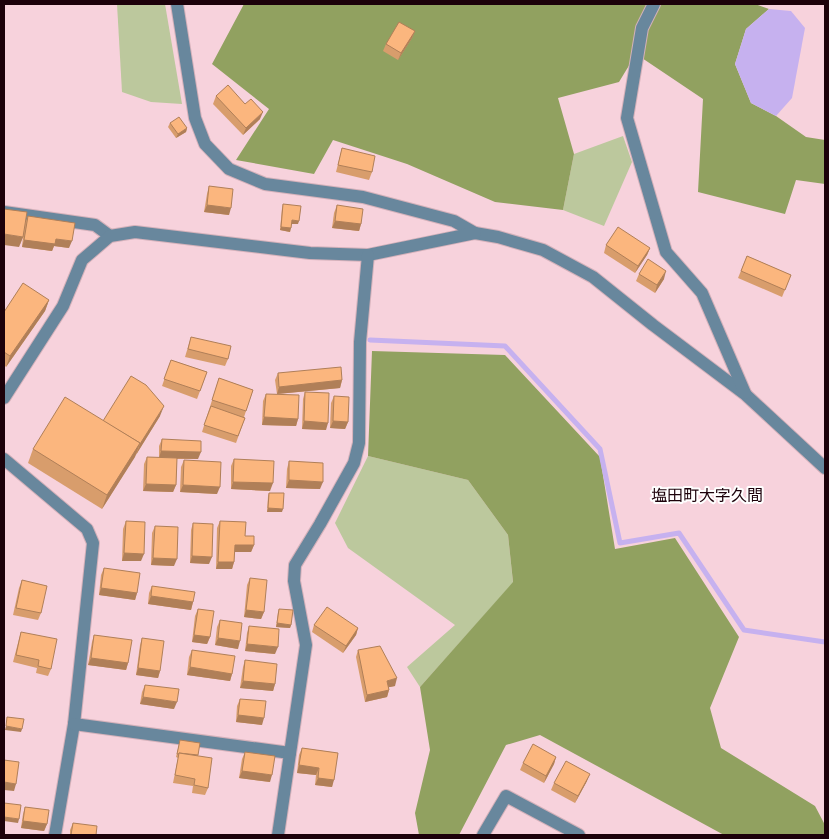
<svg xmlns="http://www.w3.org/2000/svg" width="829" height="839" font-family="Montserrat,'Noto Sans JP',sans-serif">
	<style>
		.green { fill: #bcc89d }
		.forest { fill: #91a160 }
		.water { fill: #c6b1ef }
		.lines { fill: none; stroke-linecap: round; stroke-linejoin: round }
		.stream { stroke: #c6b1ef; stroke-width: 5 }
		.minor-casing { stroke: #d4b1ba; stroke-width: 14 }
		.minor { stroke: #68879d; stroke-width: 12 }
		.wall { fill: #d89d6c }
		.shaded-wall { fill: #b07f58 }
		.building { fill: #fbb67e; stroke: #b07f58 }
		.labels { text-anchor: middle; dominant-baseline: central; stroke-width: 4; stroke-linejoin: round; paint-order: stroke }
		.quarter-label { font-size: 16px; fill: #1c010a; stroke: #fefefe }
	</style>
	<rect width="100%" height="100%" fill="#f7d2dc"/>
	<g class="green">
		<polygon points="117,4 165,4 182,104 151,102 122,92"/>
		<polygon points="623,136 632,162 604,226 563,210 574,154"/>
		<polygon points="368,456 468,480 508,535 513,583 420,687 407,667 455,625 348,548 335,523"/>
	</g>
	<g class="forest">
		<polygon points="244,4 755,4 769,9 746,29 735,64 751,103 776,116 806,137 825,140 825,184 796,180 785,214 698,192 703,99 636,54 619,82 558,98 574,154 563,210 495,202 407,164 333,140 314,174 236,160 269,109 212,64"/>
		<polygon points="372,351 505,355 600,457 615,549 675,538 739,637 710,708 721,748 815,806 825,825 825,835 724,835 540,735 506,745 459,835 419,835 415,813 430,750 420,687 513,582 508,535 468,480 368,456"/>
	</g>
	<polygon class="water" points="769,9 791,11 805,28 792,98 776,116 751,103 735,64 746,29"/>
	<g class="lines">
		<polyline class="stream" points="370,340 505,346 600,449 620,543 679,533 744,630 825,642"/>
		<defs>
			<g id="minor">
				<polyline points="177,4 195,118 205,144 229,169 265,184 363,197 454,221 475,233 498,237 543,250 593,277 653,325 746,395 825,468"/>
				<polyline points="654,4 642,28 627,118 666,252 702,293 745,393"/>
				<polyline points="4,212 95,225 110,236"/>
				<polyline points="4,398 63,306 82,260 110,236 135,232 310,253 368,255 475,233"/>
				<polyline points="4,459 87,529 93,543 74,724 55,835"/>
				<polyline points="74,724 290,753"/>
				<polyline points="278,835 306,645 294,581 295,565 320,524 354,463 359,443 360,342 368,255"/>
				<polyline points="483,835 506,796 579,835"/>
			</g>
		</defs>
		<use href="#minor" class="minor-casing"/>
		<use href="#minor" class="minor"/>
	</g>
	<g class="wall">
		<polygon points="415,31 412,38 398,60 383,51 386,44"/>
		<polygon points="216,96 260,119 243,135 213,104"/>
		<polygon points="170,123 187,128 186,132 176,138 168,127"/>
		<polygon points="342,148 372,172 369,180 336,172"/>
		<polygon points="209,186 229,215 204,212 207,194"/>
		<polygon points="283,204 298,224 291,224 290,232 280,230 282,208"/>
		<polygon points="337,205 361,224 359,231 332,228 334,213"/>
		<polygon points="28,216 69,248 54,246 52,251 22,247 23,237 19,247 25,223"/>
		<polygon points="606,245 650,248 647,255 635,273 604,253"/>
		<polygon points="747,256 791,275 782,297 738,278"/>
		<polygon points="639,274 664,279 655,293 636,281"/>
		<polygon points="49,300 45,311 6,367 4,365 4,312"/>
		<polygon points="191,337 228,359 225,366 185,357"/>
		<polygon points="171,360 207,372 197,399 162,386"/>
		<polygon points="278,373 342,380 340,388 277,394 275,380"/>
		<polygon points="219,378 253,390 244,417 245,418 236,443 202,432"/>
		<polygon points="305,392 326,430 302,429 303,399"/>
		<polygon points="266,394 298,419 296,426 262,425 263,401"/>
		<polygon points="334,396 348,422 345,429 330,428 331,403"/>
		<polygon points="160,416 102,509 28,463 33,449 103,421"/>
		<polygon points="162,439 198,459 177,459 176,485 173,492 143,491 144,464 147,457 159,458 159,446"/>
		<polygon points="234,459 270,491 231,489 231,466"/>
		<polygon points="184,460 217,494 180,492 181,467"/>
		<polygon points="289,461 320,489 286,488 287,469"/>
		<polygon points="269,493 282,512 267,512 268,496"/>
		<polygon points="126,521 141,561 122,561 123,529"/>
		<polygon points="220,521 245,536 254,545 251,552 235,552 234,562 232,569 216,569 217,528"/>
		<polygon points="193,523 209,564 190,563 191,530"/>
		<polygon points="155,526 174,566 151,565 152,533"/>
		<polygon points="104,568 137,593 135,600 99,595 101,575"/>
		<polygon points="250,578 264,612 261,619 244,617 247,585"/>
		<polygon points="22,580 41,613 38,620 13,615 19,588"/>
		<polygon points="152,586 193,602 191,610 148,604 149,593"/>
		<polygon points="198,609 210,637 207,644 192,642 195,616"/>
		<polygon points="279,609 291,625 290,628 276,627 278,612"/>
		<polygon points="220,620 238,649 215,645 217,627"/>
		<polygon points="314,625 358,628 356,635 343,653 312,632"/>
		<polygon points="249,626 275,654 245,651 247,633"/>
		<polygon points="21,632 51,669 48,676 36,673 37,668 13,662 19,639"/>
		<polygon points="94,635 128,663 126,670 88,665 92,642"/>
		<polygon points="142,638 160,671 158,678 136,675 140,645"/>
		<polygon points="192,650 232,674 230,681 187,675 189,657"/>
		<polygon points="358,650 395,686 389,687 389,690 387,697 365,702 356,657"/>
		<polygon points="245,660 275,684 273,691 240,688 243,667"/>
		<polygon points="145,685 174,709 140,704 142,692"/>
		<polygon points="240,699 262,725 236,722 237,706"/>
		<polygon points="180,740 198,755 208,788 205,795 192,793 193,786 173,783 178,758 176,757"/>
		<polygon points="302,748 338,753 332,787 315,785 316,775 297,773 299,755"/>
		<polygon points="245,752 270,782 239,778 242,759"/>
		<polygon points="556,757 554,764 544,783 520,770 523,763"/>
		<polygon points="587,781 575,803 551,790 554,783"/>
		<polygon points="25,807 47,824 44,831 21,828 23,814"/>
		<polygon points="73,823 96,835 70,835 70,830"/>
	</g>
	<g class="shaded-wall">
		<polygon points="415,31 412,38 398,60 401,53"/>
		<polygon points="263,112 260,119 243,135 246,128"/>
		<polygon points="187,128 186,132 176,138 178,134"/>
		<polygon points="207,205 231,208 229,215 204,212"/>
		<polygon points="292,220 299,221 298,224 291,224"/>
		<polygon points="335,221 361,224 359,231 332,228"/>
		<polygon points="281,227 291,228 290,232 280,230"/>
		<polygon points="4,234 23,237 19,247 4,245"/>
		<polygon points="56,239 72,241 69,248 54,246 52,251 22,247 24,240"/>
		<polygon points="650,248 647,255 635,273 638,266"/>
		<polygon points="666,271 664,279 655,293 657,285"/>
		<polygon points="49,300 45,311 6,367 10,356"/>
		<polygon points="342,380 340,388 277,394 279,387"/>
		<polygon points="164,406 160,416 136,455 140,444"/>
		<polygon points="264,417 298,419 296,426 262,425"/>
		<polygon points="304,421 328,423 326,430 302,429"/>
		<polygon points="333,421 348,422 345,429 330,428"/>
		<polygon points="140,443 135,457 102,509 107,495"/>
		<polygon points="161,451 201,452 198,459 159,458"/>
		<polygon points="289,480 323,482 320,489 286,488"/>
		<polygon points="233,482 273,483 270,491 231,489"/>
		<polygon points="146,484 176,485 173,492 143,491"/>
		<polygon points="183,485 220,487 217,494 180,492"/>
		<polygon points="268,508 283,509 282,512 267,512"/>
		<polygon points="235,545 254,545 251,552 233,552"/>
		<polygon points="124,553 144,554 141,561 122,561"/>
		<polygon points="192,556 212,557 209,564 190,563"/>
		<polygon points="153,558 177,559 174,566 151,565"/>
		<polygon points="218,562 234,562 232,569 216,569"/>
		<polygon points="101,588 137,593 135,600 99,595"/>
		<polygon points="151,596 193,602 191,610 148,604"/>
		<polygon points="246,610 264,612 261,619 244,617"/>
		<polygon points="277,623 291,625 290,628 276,627"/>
		<polygon points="358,628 356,635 343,653 346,646"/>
		<polygon points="194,635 210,637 207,644 192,642"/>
		<polygon points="218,638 240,641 238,649 215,645"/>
		<polygon points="247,644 278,647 275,654 245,651"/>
		<polygon points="91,658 128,663 126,670 88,665"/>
		<polygon points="190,667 232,674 230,681 187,675"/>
		<polygon points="138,668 160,671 158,678 136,675"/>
		<polygon points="397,678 395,686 385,688 387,681"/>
		<polygon points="243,681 275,684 273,691 240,688"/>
		<polygon points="389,690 387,697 365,702 367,695"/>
		<polygon points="143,697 177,702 174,709 140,704"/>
		<polygon points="238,715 264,718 262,725 236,722"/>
		<polygon points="6,726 22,729 21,732 5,730"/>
		<polygon points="556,757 554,764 544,783 546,776"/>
		<polygon points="299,765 319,768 316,775 297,773"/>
		<polygon points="242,771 272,775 270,782 239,778"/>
		<polygon points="590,774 587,781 575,803 578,796"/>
		<polygon points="318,778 334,780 332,787 315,785"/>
		<polygon points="4,782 16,784 14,791 4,790"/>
		<polygon points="4,817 19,819 18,823 4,821"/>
		<polygon points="23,821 47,824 44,831 21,828"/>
	</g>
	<g class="building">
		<polygon points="399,22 415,31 401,53 386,44"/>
		<polygon points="228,85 245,104 251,99 263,112 246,128 216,96"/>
		<polygon points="179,117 187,128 178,134 170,123"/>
		<polygon points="342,148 375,156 372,172 338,165"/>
		<polygon points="209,186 233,189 231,208 207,205"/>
		<polygon points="283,204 301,206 299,221 292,220 291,228 281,227"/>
		<polygon points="337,205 363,209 361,224 335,221"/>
		<polygon points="4,209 27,212 23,237 4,234"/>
		<polygon points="28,216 75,223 72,241 56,239 55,244 24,240"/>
		<polygon points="618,227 650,248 638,266 606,245"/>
		<polygon points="747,256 791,275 785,290 741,271"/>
		<polygon points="648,259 666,271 657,285 639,274"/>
		<polygon points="23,283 49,300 10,356 4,352 4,312"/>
		<polygon points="191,337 231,346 228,359 188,349"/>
		<polygon points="171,360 207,372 200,391 164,379"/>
		<polygon points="341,367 342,380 279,387 278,373"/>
		<polygon points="131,376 146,385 164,406 140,444 140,443 103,421"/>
		<polygon points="219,378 253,390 246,411 212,400"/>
		<polygon points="305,392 329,393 328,423 304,421"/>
		<polygon points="266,394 299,395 298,419 264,417"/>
		<polygon points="334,396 349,397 348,422 333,421"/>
		<polygon points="65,397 140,443 107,495 33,449"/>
		<polygon points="211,406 245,418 238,436 204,425"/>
		<polygon points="162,439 201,441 201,452 161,451"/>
		<polygon points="147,457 177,458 176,485 146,484"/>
		<polygon points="234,459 274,461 273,483 233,482"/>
		<polygon points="184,460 221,462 220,487 183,485"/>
		<polygon points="289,461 323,463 323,482 289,480"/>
		<polygon points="269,493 284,493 283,509 268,508"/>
		<polygon points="126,521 145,522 144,554 124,553"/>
		<polygon points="220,521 246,522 245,536 254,536 254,545 235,545 234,562 218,562"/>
		<polygon points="193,523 213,524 212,557 192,556"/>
		<polygon points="155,526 178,527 177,559 153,558"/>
		<polygon points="104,568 140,573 137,593 101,588"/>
		<polygon points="250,578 267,580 264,612 246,610"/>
		<polygon points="22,580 47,586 41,613 16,608"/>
		<polygon points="152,586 195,592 193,602 151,596"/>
		<polygon points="327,607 358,628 346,646 314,625"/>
		<polygon points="198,609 214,611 210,637 194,635"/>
		<polygon points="279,609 293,610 291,625 277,623"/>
		<polygon points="220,620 242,623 240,641 218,638"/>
		<polygon points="249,626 279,629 278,647 247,644"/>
		<polygon points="21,632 57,639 51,669 38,666 39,660 16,655"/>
		<polygon points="94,635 132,640 128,663 91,658"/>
		<polygon points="142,638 164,641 160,671 138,668"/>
		<polygon points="380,646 397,678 387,681 389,690 367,695 358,650"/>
		<polygon points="192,650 235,656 232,674 190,667"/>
		<polygon points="245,660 277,664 275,684 243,681"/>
		<polygon points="145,685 179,689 177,702 143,697"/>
		<polygon points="240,699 266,701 264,718 238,715"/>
		<polygon points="7,717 24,719 22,729 6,726"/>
		<polygon points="180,740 200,743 198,755 179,753 179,754 177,754"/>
		<polygon points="533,744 556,757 546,776 523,763"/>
		<polygon points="302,748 338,753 334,780 318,778 319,768 299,765"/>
		<polygon points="245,752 275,756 272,775 242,771"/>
		<polygon points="179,753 212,758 208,788 194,785 195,779 175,775"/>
		<polygon points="4,760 19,762 16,784 4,782"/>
		<polygon points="566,761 590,774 578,796 554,783"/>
		<polygon points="4,803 21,805 19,819 4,817"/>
		<polygon points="25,807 49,810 47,824 23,821"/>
		<polygon points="73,823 97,826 96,835 71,835"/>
	</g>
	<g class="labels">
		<g class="quarter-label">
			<text x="707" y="495">塩田町大字久間</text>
		</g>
	</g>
	<rect width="829" height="839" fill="none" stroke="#1c010a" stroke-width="10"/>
</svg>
